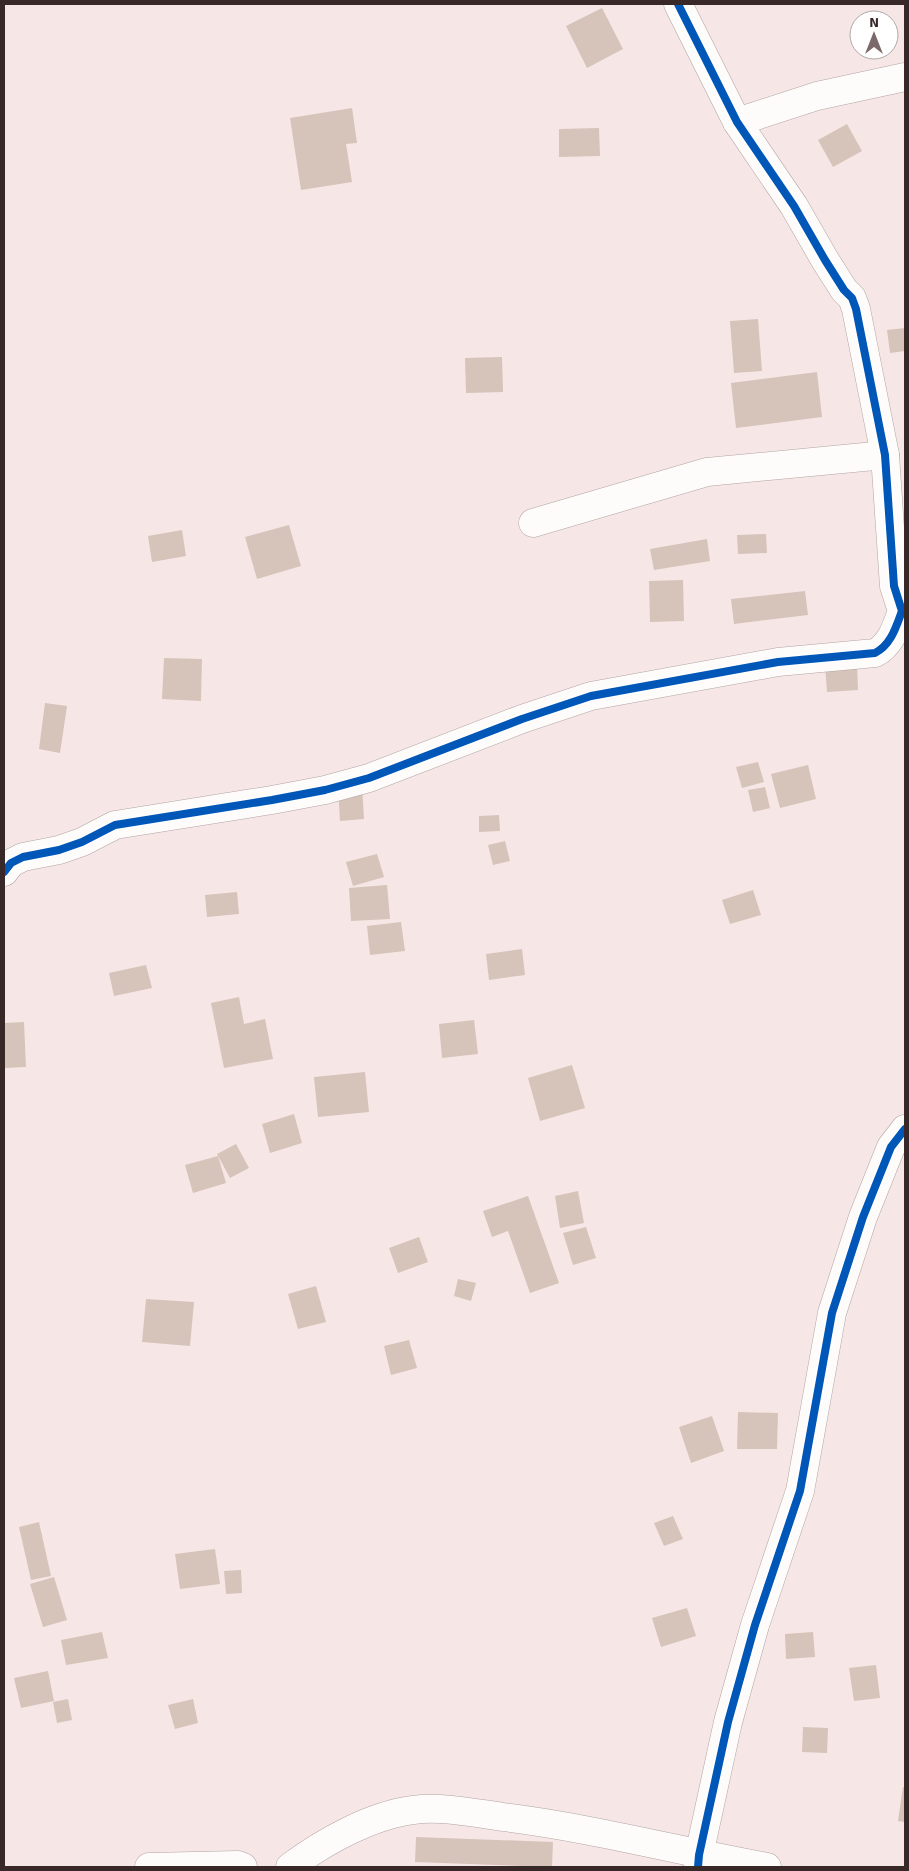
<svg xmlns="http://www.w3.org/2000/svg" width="909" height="1871" font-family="Signika,sans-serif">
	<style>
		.building { fill: #d6c3b9 }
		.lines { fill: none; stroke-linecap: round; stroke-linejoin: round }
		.minor-casing { stroke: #b2a4a3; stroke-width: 29 }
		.minor { stroke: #fefbfb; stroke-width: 28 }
		.cycleway-casing { stroke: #fff; stroke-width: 11 }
		.cycleway { stroke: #0057b8; stroke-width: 8 }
	</style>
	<rect width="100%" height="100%" fill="#f6e7e6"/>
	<g class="building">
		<polygon points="602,8 623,49 587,68 566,26"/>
		<polygon points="352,108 357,143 346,144 352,182 301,190 290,118"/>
		<polygon points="847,124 862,151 833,167 818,140"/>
		<polygon points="599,128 600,156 559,157 559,129"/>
		<polygon points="758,319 762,371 734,373 730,321"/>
		<polygon points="905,328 905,351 890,353 887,330"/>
		<polygon points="502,357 503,392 466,393 465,358"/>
		<polygon points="817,372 822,417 736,428 731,383"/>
		<polygon points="289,525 301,566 257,579 245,537"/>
		<polygon points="182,530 186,556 152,562 148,536"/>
		<polygon points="766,534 767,553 738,554 737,535"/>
		<polygon points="707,539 710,561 654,570 650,549"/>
		<polygon points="683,580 684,621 650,622 649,581"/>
		<polygon points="805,591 808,615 734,624 731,599"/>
		<polygon points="164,658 202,659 201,701 162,699"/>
		<polygon points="857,663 858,690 827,692 825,665"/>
		<polygon points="45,703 67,706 60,753 39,749"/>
		<polygon points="758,762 764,782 742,788 736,767"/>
		<polygon points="808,765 816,799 780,808 771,774"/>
		<polygon points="362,785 364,819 340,821 338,787"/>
		<polygon points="765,787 770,808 753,812 748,790"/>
		<polygon points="499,815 500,831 479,832 479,816"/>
		<polygon points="505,841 510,861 493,865 488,845"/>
		<polygon points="377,854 384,877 353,886 346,862"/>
		<polygon points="387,885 390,919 351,921 349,888"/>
		<polygon points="753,890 761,915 730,924 722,900"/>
		<polygon points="237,892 239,914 207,917 205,895"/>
		<polygon points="401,922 405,951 370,955 367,926"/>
		<polygon points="522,949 525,975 489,980 486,954"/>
		<polygon points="146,965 152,988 114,996 109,973"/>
		<polygon points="239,997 244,1024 265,1019 273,1059 224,1068 211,1003"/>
		<polygon points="474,1020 478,1054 442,1058 439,1024"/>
		<polygon points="24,1022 26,1067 4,1068 4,1023"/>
		<polygon points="572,1065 585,1108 540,1121 528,1078"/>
		<polygon points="365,1072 369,1112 318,1117 314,1077"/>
		<polygon points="294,1114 302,1143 270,1153 262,1124"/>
		<polygon points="236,1144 249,1168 230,1178 217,1154"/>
		<polygon points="218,1156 226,1183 193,1193 185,1165"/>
		<polygon points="578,1191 584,1223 560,1228 555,1196"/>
		<polygon points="528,1196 559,1283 530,1293 508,1231 492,1237 483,1211"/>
		<polygon points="586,1227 596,1258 573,1265 563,1233"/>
		<polygon points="419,1237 428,1262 398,1273 389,1248"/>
		<polygon points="458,1279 476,1283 471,1301 454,1296"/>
		<polygon points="316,1286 326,1322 298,1329 288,1294"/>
		<polygon points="146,1299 194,1302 190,1346 142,1342"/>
		<polygon points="409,1340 417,1368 391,1375 384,1346"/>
		<polygon points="738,1412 778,1413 777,1449 737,1449"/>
		<polygon points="712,1416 724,1451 691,1463 679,1427"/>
		<polygon points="673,1516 683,1539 664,1546 654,1523"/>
		<polygon points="39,1522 51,1576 31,1580 19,1527"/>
		<polygon points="215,1549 220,1584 180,1589 175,1554"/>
		<polygon points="241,1570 242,1593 226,1594 224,1571"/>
		<polygon points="54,1577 67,1620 43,1627 30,1584"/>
		<polygon points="687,1608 696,1636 661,1647 652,1618"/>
		<polygon points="102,1632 108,1658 66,1665 61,1640"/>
		<polygon points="813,1632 815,1657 786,1659 785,1634"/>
		<polygon points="876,1665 880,1698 854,1701 849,1668"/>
		<polygon points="48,1671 54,1701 21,1708 14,1678"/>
		<polygon points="68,1699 72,1720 57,1723 53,1702"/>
		<polygon points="193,1699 198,1723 175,1729 168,1705"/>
		<polygon points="803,1727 828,1728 827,1753 802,1752"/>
		<polygon points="903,1787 905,1788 905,1822 898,1821"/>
		<polygon points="416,1837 553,1842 552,1867 415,1862"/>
	</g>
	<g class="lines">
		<defs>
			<g id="minor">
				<polyline points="737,122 817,96 905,77"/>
				<polyline points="533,523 707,472 885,455"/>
				<path d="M4,872l7,-9 12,-6 36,-7 23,-8 33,-17 157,-25 53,-10 44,-12 153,-59 69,-23 187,-34 97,-9c16,-8 21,-26 27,-42l-8,-25 -9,-131 -29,-146 -4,-11 -8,-8 -19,-30 -31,-54 -57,-84 -59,-118"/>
				<polyline points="149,1867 238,1865 243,1867"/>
				<path d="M290,1867c33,-25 82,-52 123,-57 29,-4 61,3 90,7 89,11 176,34 264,50"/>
				<polyline points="698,1867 699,1855 728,1722 755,1625 800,1491 832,1313 863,1217 891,1147 905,1129"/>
			</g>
		</defs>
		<use href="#minor" class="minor-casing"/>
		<use href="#minor" class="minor"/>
		<defs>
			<g id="cycleway">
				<path d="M4,872l7,-9 12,-6 36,-7 23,-8 33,-17 157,-25 53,-10 44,-12 153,-59 69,-23 187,-34 97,-9c16,-8 21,-26 27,-42l-8,-25 -9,-131 -29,-146 -4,-11 -8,-8 -19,-30 -31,-54 -57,-84 -59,-118"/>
				<polyline points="698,1867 699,1855 728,1722 755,1625 800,1491 832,1313 863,1217 891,1147 905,1129"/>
			</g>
		</defs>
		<use href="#cycleway" class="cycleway-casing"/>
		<use href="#cycleway" class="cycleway"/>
	</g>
	<rect width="909" height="1871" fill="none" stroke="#382827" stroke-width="10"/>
	<g transform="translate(874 35)"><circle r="24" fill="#ffffff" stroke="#afa9a9"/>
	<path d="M0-4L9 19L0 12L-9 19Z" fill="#7a6b6a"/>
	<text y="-8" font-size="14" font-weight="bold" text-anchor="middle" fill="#382827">N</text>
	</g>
</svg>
